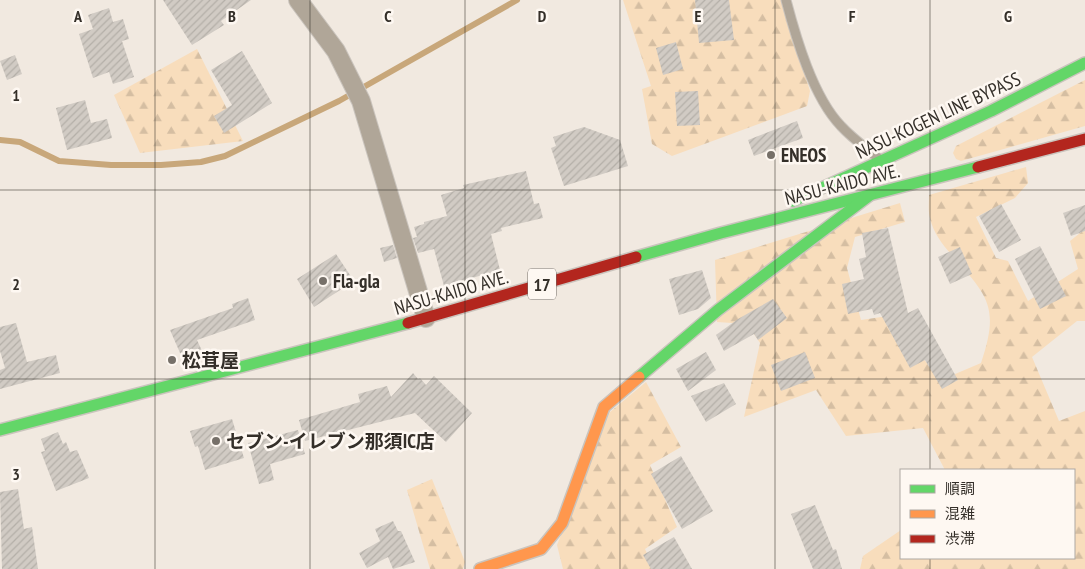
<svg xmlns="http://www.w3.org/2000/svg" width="1085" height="569" font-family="'PT Sans Narrow','Noto Sans JP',sans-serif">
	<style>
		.forest { fill: url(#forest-firs) }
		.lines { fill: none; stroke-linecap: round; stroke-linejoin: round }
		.stream { stroke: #c8a77a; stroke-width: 6 }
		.building { fill: url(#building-hatch) }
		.lane-casing { stroke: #cac4bd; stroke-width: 11 }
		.street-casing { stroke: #cac4bd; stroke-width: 20 }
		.fast-casing { stroke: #cac4bd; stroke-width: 14 }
		.slow-casing { stroke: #cac4bd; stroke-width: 14 }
		.jam-casing { stroke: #cac4bd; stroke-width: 14 }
		.lane { stroke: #b0a698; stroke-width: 9 }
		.street { stroke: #b0a698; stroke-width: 18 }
		.fast { stroke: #63d668; stroke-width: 11 }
		.slow { stroke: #ff974d; stroke-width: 11 }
		.jam { stroke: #b3261e; stroke-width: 11 }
		.grid { fill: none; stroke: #342f29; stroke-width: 1; stroke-opacity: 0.55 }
		.poi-dot { fill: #767069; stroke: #fef8f2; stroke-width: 2 }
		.labels { text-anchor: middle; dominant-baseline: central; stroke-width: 5; stroke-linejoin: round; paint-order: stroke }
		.shield { fill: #fef8f2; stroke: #716b65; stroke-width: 1 }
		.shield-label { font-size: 18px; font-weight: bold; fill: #342f29 }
		.street-label { font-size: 19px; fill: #342f29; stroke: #fef8f2 }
		.poi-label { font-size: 19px; font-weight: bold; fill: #342f29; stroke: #fef8f2; text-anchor: start }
		.grid-label { font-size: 16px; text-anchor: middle; font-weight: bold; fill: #342f29; stroke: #fef8f2; stroke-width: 5; stroke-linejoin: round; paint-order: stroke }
	</style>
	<defs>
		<pattern id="forest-firs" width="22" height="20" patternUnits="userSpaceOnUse" patternTransform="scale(1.25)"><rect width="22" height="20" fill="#f8ddbc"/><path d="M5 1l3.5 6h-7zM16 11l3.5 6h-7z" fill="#d5bea2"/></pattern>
		<pattern id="building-hatch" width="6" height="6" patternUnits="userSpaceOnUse" patternTransform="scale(1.25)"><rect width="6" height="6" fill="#d1cbc4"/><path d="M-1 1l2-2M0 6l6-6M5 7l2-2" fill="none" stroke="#b4afa8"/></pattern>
	</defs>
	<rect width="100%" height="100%" fill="#f1e9e0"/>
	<g class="forest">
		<polygon points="623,0 782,0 810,91 807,106 672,156 652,144 642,89 651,86"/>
		<polygon points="197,49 243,141 140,153 114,95"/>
		<polygon points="1085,80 1085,126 961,161 956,159 953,153 956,146"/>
		<path d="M1026,167l2,16 -13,15 -39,19 20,41 12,3 20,40 50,-32 -8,-28 15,-12v92h-8l-45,36 27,64 26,-10v158h-225l3,-13 38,-26v28h173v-88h-129l-22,-42 -77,8 -30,-46 -72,27 16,-74 -13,-19 -30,-2 -2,-62 185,-57 5,19 -50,15 -8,31 14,52 27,-4 53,64 40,-17c19,-56 7,-67 -30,-109 -9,-10 -18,-22 -21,-36 -2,-7 -1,-15 -1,-23z"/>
		<polygon points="646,382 681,447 650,465 677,527 645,549 654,569 563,569 557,545 610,412"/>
		<polygon points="432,479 465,562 463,569 430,569 407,490"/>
	</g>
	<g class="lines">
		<polyline class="stream" points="0,140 20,142 59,161 111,165 161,165 201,162 225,156 339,101 517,0"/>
	</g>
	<g class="building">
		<polygon points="163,0 251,0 221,21 224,25 192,45"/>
		<polygon points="695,0 729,0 734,40 699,43"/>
		<polygon points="109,8 113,22 123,19 129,39 122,41 134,77 113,84 109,72 93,78 79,34 93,29 88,15"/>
		<polygon points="676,42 683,69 663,75 656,48"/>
		<polygon points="242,51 272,103 224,133 214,116 232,105 211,70"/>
		<polygon points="15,55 22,74 7,80 0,61"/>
		<polygon points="698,91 700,125 677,126 675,92"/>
		<polygon points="85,100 91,123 107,119 112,138 67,150 56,108"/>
		<polygon points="797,121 803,138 754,156 748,140"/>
		<polygon points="584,127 620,140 628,166 564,186 551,148 556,146 553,137"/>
		<polygon points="526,171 534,204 539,203 543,218 501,228 502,231 491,234 500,270 444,286 434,249 418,253 413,238 417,237 414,227 424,224 424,222 447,216 441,195 464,188 463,185"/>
		<polygon points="1001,204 1021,240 999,252 979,216"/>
		<polygon points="1085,205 1085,231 1071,236 1063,213"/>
		<polygon points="888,228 908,313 918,308 958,380 942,389 925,360 910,368 880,313 874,315 872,309 848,314 842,284 864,279 859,259 866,257 862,233"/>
		<polygon points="393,245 397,258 384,262 380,248"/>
		<polygon points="1040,246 1066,296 1040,309 1015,259"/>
		<polygon points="960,247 972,274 950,284 938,257"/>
		<polygon points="336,254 354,281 314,307 297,279"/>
		<polygon points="702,270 711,298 698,309 679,315 669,279"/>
		<polygon points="248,298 255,320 197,340 203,353 184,362 170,330 233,308 232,304"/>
		<polygon points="773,299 787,318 758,340 754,334 724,351 716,335 738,319"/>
		<polygon points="16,323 27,362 56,355 60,373 0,389 0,370 5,368 0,351 0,327"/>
		<polygon points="706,352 716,370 688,391 676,369"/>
		<polygon points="805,352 815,378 781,391 771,365"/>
		<polygon points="413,373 418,379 420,378 426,385 434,376 472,413 446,442 415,413 305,441 299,420 360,402 358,394 387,386 391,397"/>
		<polygon points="724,383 736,404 706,422 691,396"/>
		<polygon points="232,419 244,458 205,470 198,446 195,447 190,431"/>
		<polygon points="298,430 305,454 270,464 274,480 259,484 248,443"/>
		<polygon points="58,432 63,444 66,442 70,452 77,450 89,478 56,491 41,452 45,451 41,439"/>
		<polygon points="681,456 713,511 682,529 651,474"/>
		<polygon points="18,489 24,529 32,527 38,569 2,569 0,492"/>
		<polygon points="815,505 833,550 836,549 842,569 813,569 791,514"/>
		<polygon points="393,521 398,531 401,531 415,562 393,569 388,557 367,568 359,553 380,541 375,529"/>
		<polygon points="674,537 692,569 651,569 643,555"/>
	</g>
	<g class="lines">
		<defs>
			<path id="lane" d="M786,0c10,38 27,97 55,126 11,12 25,22 37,32"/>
			<polyline id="street" points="298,0 336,51 361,101 426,318"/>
			<g id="fast">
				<polyline points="793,201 991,111 1085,63"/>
				<polyline points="636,257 721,233 978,167"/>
				<polyline points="639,377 718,310 870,195"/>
				<polyline points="0,430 408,323"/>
			</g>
			<polyline id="slow" points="480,569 541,549 562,523 604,407 639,377"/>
			<g id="jam">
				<polyline points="978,167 1085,139"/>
				<polyline points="408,323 636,257"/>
			</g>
		</defs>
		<use href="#lane" class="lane-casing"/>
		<use href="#street" class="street-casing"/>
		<use href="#fast" class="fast-casing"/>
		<use href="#slow" class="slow-casing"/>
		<use href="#jam" class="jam-casing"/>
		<use href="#lane" class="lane"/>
		<use href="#street" class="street"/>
		<use href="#fast" class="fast"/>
		<use href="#slow" class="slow"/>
		<use href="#jam" class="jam"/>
	</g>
	<path class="grid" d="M155,0v569M310,0v569M465,0v569M620,0v569M775,0v569M930,0v470M0,190h1085M0,379h1085M930,558v11"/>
	<g class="poi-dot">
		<circle cx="771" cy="155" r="5"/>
		<circle cx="323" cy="281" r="5"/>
		<circle cx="172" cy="360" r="5"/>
		<circle cx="216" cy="441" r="5"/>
	</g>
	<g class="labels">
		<rect class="shield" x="528" y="268.5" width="28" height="31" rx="4"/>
		<g class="shield-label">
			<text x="542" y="284">17</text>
		</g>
		<g class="street-label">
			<text transform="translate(938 115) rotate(-25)">NASU-KOGEN LINE BYPASS</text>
			<text transform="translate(842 184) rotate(-14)">NASU-KAIDO AVE.</text>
			<text transform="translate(451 292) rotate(-16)">NASU-KAIDO AVE.</text>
		</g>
		<g class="poi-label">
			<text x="781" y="155">ENEOS</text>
			<text x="333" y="281">Fla-gla</text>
			<text x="182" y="360">松茸屋</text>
			<text x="226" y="441">セブン-イレブン那須IC店</text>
		</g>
	</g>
	<g class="grid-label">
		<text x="78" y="22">A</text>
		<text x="232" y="22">B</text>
		<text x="388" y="22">C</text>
		<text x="542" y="22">D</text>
		<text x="698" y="22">E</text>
		<text x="852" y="22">F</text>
		<text x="1008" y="22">G</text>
		<text x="16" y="101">1</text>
		<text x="16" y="290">2</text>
		<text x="16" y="480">3</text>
	</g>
	<rect x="900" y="469" width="175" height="90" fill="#fef8f2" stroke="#ada8a2"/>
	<rect x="910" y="485" width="25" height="8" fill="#63d668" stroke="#ada8a2"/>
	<text x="945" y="494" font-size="15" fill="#342f29">順調</text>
	<rect x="910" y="510" width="25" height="8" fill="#ff974d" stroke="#ada8a2"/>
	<text x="945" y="519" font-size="15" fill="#342f29">混雑</text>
	<rect x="910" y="535" width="25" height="8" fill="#b3261e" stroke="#ada8a2"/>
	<text x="945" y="544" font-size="15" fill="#342f29">渋滞</text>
</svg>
